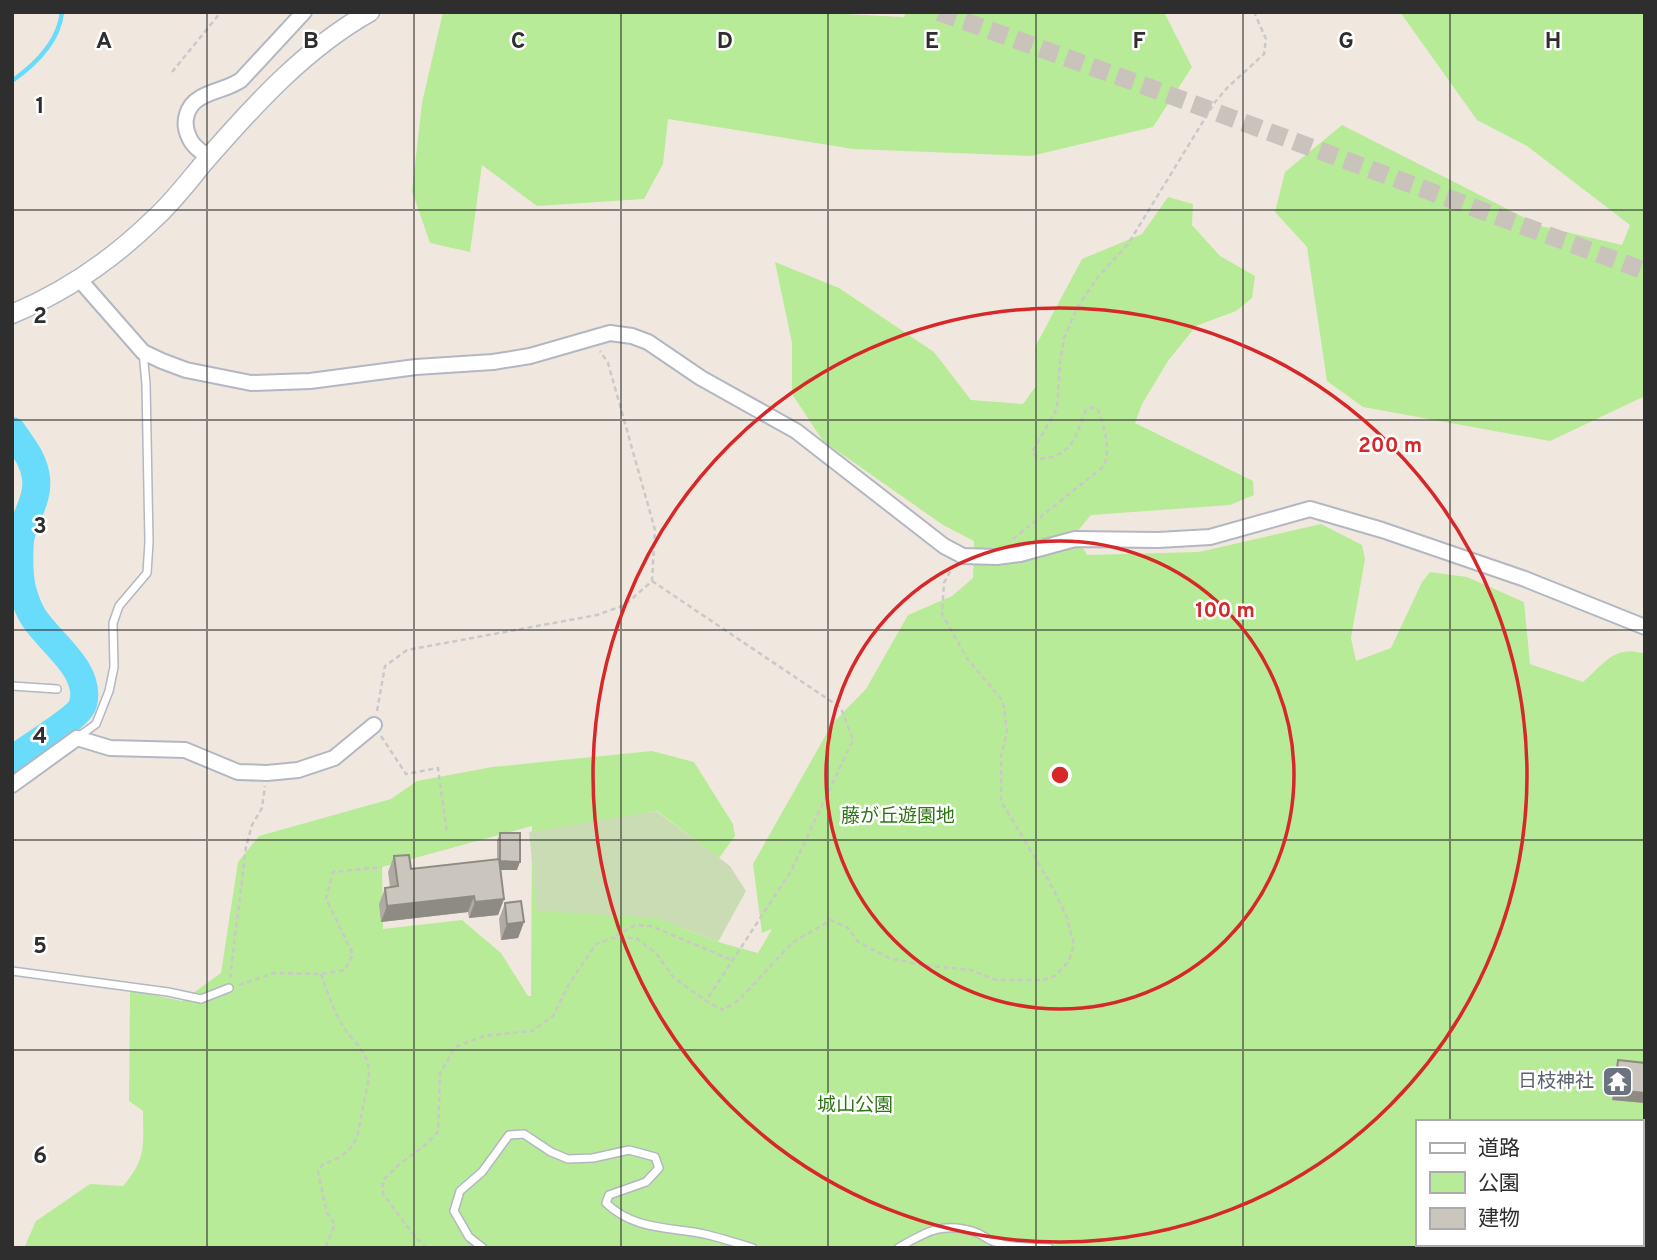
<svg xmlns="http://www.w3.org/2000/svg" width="1657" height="1260" font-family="Overpass,'Noto Sans JP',sans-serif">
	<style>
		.green { fill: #b8eb97; fill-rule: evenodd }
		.cemetery { fill: #cadcb4 }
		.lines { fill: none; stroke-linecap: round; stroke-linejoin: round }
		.stream { stroke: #69dcfb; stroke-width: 4.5 }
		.river { stroke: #69dcfb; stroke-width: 28 }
		.tertiary-tunnel { stroke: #c9c3bc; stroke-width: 18; stroke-dasharray: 18 9; stroke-linecap: butt }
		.service-casing { stroke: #b3b7c2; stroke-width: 10 }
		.minor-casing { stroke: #b3b7c2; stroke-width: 18 }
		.tertiary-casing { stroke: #b3b7c2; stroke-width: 21 }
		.path { stroke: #c9c9c9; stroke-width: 2.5; stroke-dasharray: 5 3.5; stroke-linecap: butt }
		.service { stroke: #fff; stroke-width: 7 }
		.minor { stroke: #fff; stroke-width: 14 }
		.tertiary { stroke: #fff; stroke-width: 18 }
		.wall { fill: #afaaa3 }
		.shaded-wall { fill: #8e8b84 }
		.building { fill: #cbc6bd; stroke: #8e8b84; stroke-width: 2 }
		.grid { fill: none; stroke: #2e2e2e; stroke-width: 2; stroke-opacity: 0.55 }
		.ring { fill: none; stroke: #d62828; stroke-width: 3.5 }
		.labels { text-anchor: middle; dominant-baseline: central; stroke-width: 5; stroke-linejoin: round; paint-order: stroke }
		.park-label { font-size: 19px; fill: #2d7514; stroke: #fff }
		.worship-label { font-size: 19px; fill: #5b616d; stroke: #fff; text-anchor: end }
		.grid-label { font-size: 23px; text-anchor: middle; font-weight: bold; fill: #2e2e2e; stroke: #fff; stroke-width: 5; stroke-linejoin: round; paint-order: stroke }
		.centre { fill: #d62828; stroke: #fff; stroke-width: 3.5 }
		.ring-label { font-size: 21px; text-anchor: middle; font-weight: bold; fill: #d62828; stroke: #fff; stroke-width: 5; stroke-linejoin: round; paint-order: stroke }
	</style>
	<rect width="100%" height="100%" fill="#f0e8df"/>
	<g class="green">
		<polygon points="443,12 804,12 904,17 906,12 1164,12 1192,67 1153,127 1031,156 853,149 668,119 663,164 644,199 537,206 482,165 470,252 430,243 412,191 422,103"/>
		<polygon points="1400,12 1645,12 1645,396 1550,441 1363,407 1327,381 1307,247 1275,212 1285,172 1342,125 1541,226 1622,245 1630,225 1527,146 1477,120"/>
		<path d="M1168,197l25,7 -1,21 28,31 35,20 -3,22 -16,13 -40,15 -28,35 -26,43 -7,19 118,58 1,14 -24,10 -139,10 -16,19 12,21 112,-3 122,-28 41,21 3,14 -14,79 5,23 35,-13 31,-66 8,-10 37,5 57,25 6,62 53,18c21,-18 32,-38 62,-28v594h-92l-8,-4h96v-122h-224v122h23l-3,4h-1413l12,-27 54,-37 33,2c24,-28 20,-41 20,-75l-14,-10 1,-111 52,11 39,-28 17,-111 21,-26 132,-37 26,-18 75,-14 160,-16 42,11 39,62 2,12 -16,22 -62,-47 -9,1 34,116 36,14 40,11 14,-24 -10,4 -9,-69 79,-140 34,-35 42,-74 44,-19 21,-18 1,-37 -31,-16 -120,-84 -31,-47v-51l-17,-81 64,26 95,64 37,48 52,4 13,-18 -1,-39 47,-88 60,-25zM532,826l-1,170h-3l-27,-43 -39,-33 -79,9 -1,-62z"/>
	</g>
	<polygon class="cemetery" points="656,811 730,866 746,891 718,942 657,918 537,911 529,832"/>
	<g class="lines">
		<path class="stream" d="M12,81c24,-17 47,-39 50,-69"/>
		<path class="river" d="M12,431c10,15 22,28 24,47 3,22 -13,41 -16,62 -1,14 -1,35 2,49 3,11 6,20 12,29 17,26 58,52 49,86 -4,14 -56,44 -71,56"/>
		<polyline class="tertiary-tunnel" points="939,12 1137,83 1645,271"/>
		<defs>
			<g id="service">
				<polyline points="12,686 57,689"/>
				<polyline points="78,737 96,724 109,691 114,667 113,623 119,606 147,573 149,542 146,384 143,352"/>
				<polyline points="12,971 168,992 201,999 229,988"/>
				<path d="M483,1248l-14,-11 -15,-26 6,-20 22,-19 27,-37 15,-1 27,18 17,7 25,-1 36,-8 26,7 4,11 -13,14 -37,13 -3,8c28,27 63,24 98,31 17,4 33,9 49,14"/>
				<path d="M898,1248c28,-16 45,-27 77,-16 7,2 12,8 20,10 17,6 36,5 54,6"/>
			</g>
			<g id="minor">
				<path d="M208,157c-6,-5 -16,-11 -19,-20 -7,-14 -3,-31 11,-39 13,-8 28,-9 41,-18l63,-68"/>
				<polyline points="79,279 143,352 162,361 186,370 251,383 310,381 416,367 493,362 530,356 610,333 632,336 648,342 701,378 796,431 944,546 963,556 997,557 1020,554 1075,539 1158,540 1210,537 1310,509 1382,530 1525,579 1645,627"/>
				<polyline points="12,785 77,738 110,748 185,750 238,772 267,773 298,770 334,758 374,725"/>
			</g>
			<path id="tertiary" d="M12,314c53,-22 101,-55 142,-95 20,-18 36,-40 53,-60 48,-55 99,-111 163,-147"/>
		</defs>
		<use href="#service" class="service-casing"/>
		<use href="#minor" class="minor-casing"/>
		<use href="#tertiary" class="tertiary-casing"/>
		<g class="path">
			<polyline points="172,72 221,12"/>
			<path d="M1013,539l91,-73c7,-16 0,-40 -6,-56l-7,-3 -5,3c-9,20 -10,40 -35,47 -9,2 -14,3 -19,-5l25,-43 3,-46 4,-25 13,-30 20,-30 31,-34 87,-142 13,-15 36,-33 2,-15 -12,-27"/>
			<polyline points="652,581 841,708 853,740 791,871 706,1001"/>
			<polyline points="377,711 385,666 407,650 597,615 625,605 652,581 655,530 608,363 600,351"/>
			<polyline points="381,736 406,774 438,768 447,834"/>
			<polyline points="616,936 635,925 651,926 732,960"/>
			<path d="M321,974c6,18 13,37 23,54 8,12 21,22 24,36 3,14 -3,30 -5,43 -6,32 -5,45 -40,57l-5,8 9,41 8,11 -10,24"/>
			<polyline points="230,978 246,847 252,825 262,808 265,786"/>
			<polyline points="239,985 274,973 321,974 345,970 353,954 326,899 333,872 382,867"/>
			<polyline points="427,1248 416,1238 383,1194 383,1180 401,1163 429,1142 438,1131 440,1074 455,1047 484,1036 532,1031 553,1016 569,984 596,944 613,938 636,938 656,953 673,977 706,1001 723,1010 739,1000 792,943 831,920 848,928 858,942 889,958 921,965 971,970 996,980 1043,980 1055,976 1069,961 1074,944 1066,915 1049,881 1001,801 1001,756 1007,732 1003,701 968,660 942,614 944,583 953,566"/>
		</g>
		<use href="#service" class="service"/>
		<use href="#minor" class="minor"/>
		<use href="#tertiary" class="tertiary"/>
	</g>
	<g class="wall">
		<polygon points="500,833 517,870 501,870 504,899 498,915 469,918 468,912 381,922 379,904 385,888 390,887 388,872 394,856 411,869 497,859 497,841"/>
		<polygon points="505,903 524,922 518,938 501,940 499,919"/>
		<polygon points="1618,1060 1645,1063 1645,1103 1612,1100 1615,1070"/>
	</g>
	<g class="shaded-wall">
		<polygon points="500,861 520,862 517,870 497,870"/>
		<polygon points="474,896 468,912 381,922 387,906"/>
		<polygon points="504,899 498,915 469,918 475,902"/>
		<polygon points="524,922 518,938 501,940 507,924"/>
		<polygon points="1615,1090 1645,1093 1645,1103 1612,1100"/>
	</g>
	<g class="building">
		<polygon points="500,833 520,833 520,862 500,861"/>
		<polygon points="409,855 411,869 499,859 504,899 475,902 474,896 387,906 385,888 398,886 394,856"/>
		<polygon points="521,901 524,922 507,924 505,903"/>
		<polygon points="1618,1060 1645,1063 1645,1093 1615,1090"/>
	</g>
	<path class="grid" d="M207,12v1236M414,12v1236M621,12v1236M828,12v1236M1036,12v1236M1243,12v1236M1450,12v1110M12,210h1633M12,420h1633M12,630h1633M12,840h1633M12,1050h1633M1450,1244v4"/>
	<g class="ring">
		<circle cx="1060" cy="775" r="234"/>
		<circle cx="1060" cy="775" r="467"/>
	</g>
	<defs>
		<symbol id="temple-square" viewBox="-11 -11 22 22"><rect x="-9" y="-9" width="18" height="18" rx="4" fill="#6b7280" stroke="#fff"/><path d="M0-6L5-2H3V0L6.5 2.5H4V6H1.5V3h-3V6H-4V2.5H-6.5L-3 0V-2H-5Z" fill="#fff"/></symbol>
	</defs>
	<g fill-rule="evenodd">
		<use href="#temple-square" x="1600" y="1064" width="35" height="35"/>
	</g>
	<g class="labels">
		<g class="park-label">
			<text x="898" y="817">藤が丘遊園地</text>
			<text x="855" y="1106">城山公園</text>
		</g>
		<g class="worship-label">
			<text x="1594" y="1082">日枝神社</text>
		</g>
	</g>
	<g class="grid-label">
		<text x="104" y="48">A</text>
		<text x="311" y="48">B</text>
		<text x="518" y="48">C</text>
		<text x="725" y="48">D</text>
		<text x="932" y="48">E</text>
		<text x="1139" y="48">F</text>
		<text x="1346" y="48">G</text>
		<text x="1553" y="48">H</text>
		<text x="40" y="113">1</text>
		<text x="40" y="323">2</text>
		<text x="40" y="533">3</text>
		<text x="40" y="743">4</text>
		<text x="40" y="953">5</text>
		<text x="40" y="1163">6</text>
	</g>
	<circle cx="1060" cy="775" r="10" class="centre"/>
	<g class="ring-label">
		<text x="1390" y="452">200 m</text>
		<text x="1225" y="617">100 m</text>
	</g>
	<rect width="1657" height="1260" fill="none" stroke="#2e2e2e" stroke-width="28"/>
	<rect x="1416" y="1120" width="228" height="126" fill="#ffffff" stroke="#ababab" stroke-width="2"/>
	<rect x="1430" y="1143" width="35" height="10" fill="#ffffff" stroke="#ababab" stroke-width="2"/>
	<text x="1478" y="1155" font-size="21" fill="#2e2e2e">道路</text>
	<rect x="1430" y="1172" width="35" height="21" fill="#b8eb97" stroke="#ababab" stroke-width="2"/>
	<text x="1478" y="1190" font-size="21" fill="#2e2e2e">公園</text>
	<rect x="1430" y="1208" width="35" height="21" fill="#cbc6bd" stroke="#ababab" stroke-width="2"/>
	<text x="1478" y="1225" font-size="21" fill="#2e2e2e">建物</text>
</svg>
